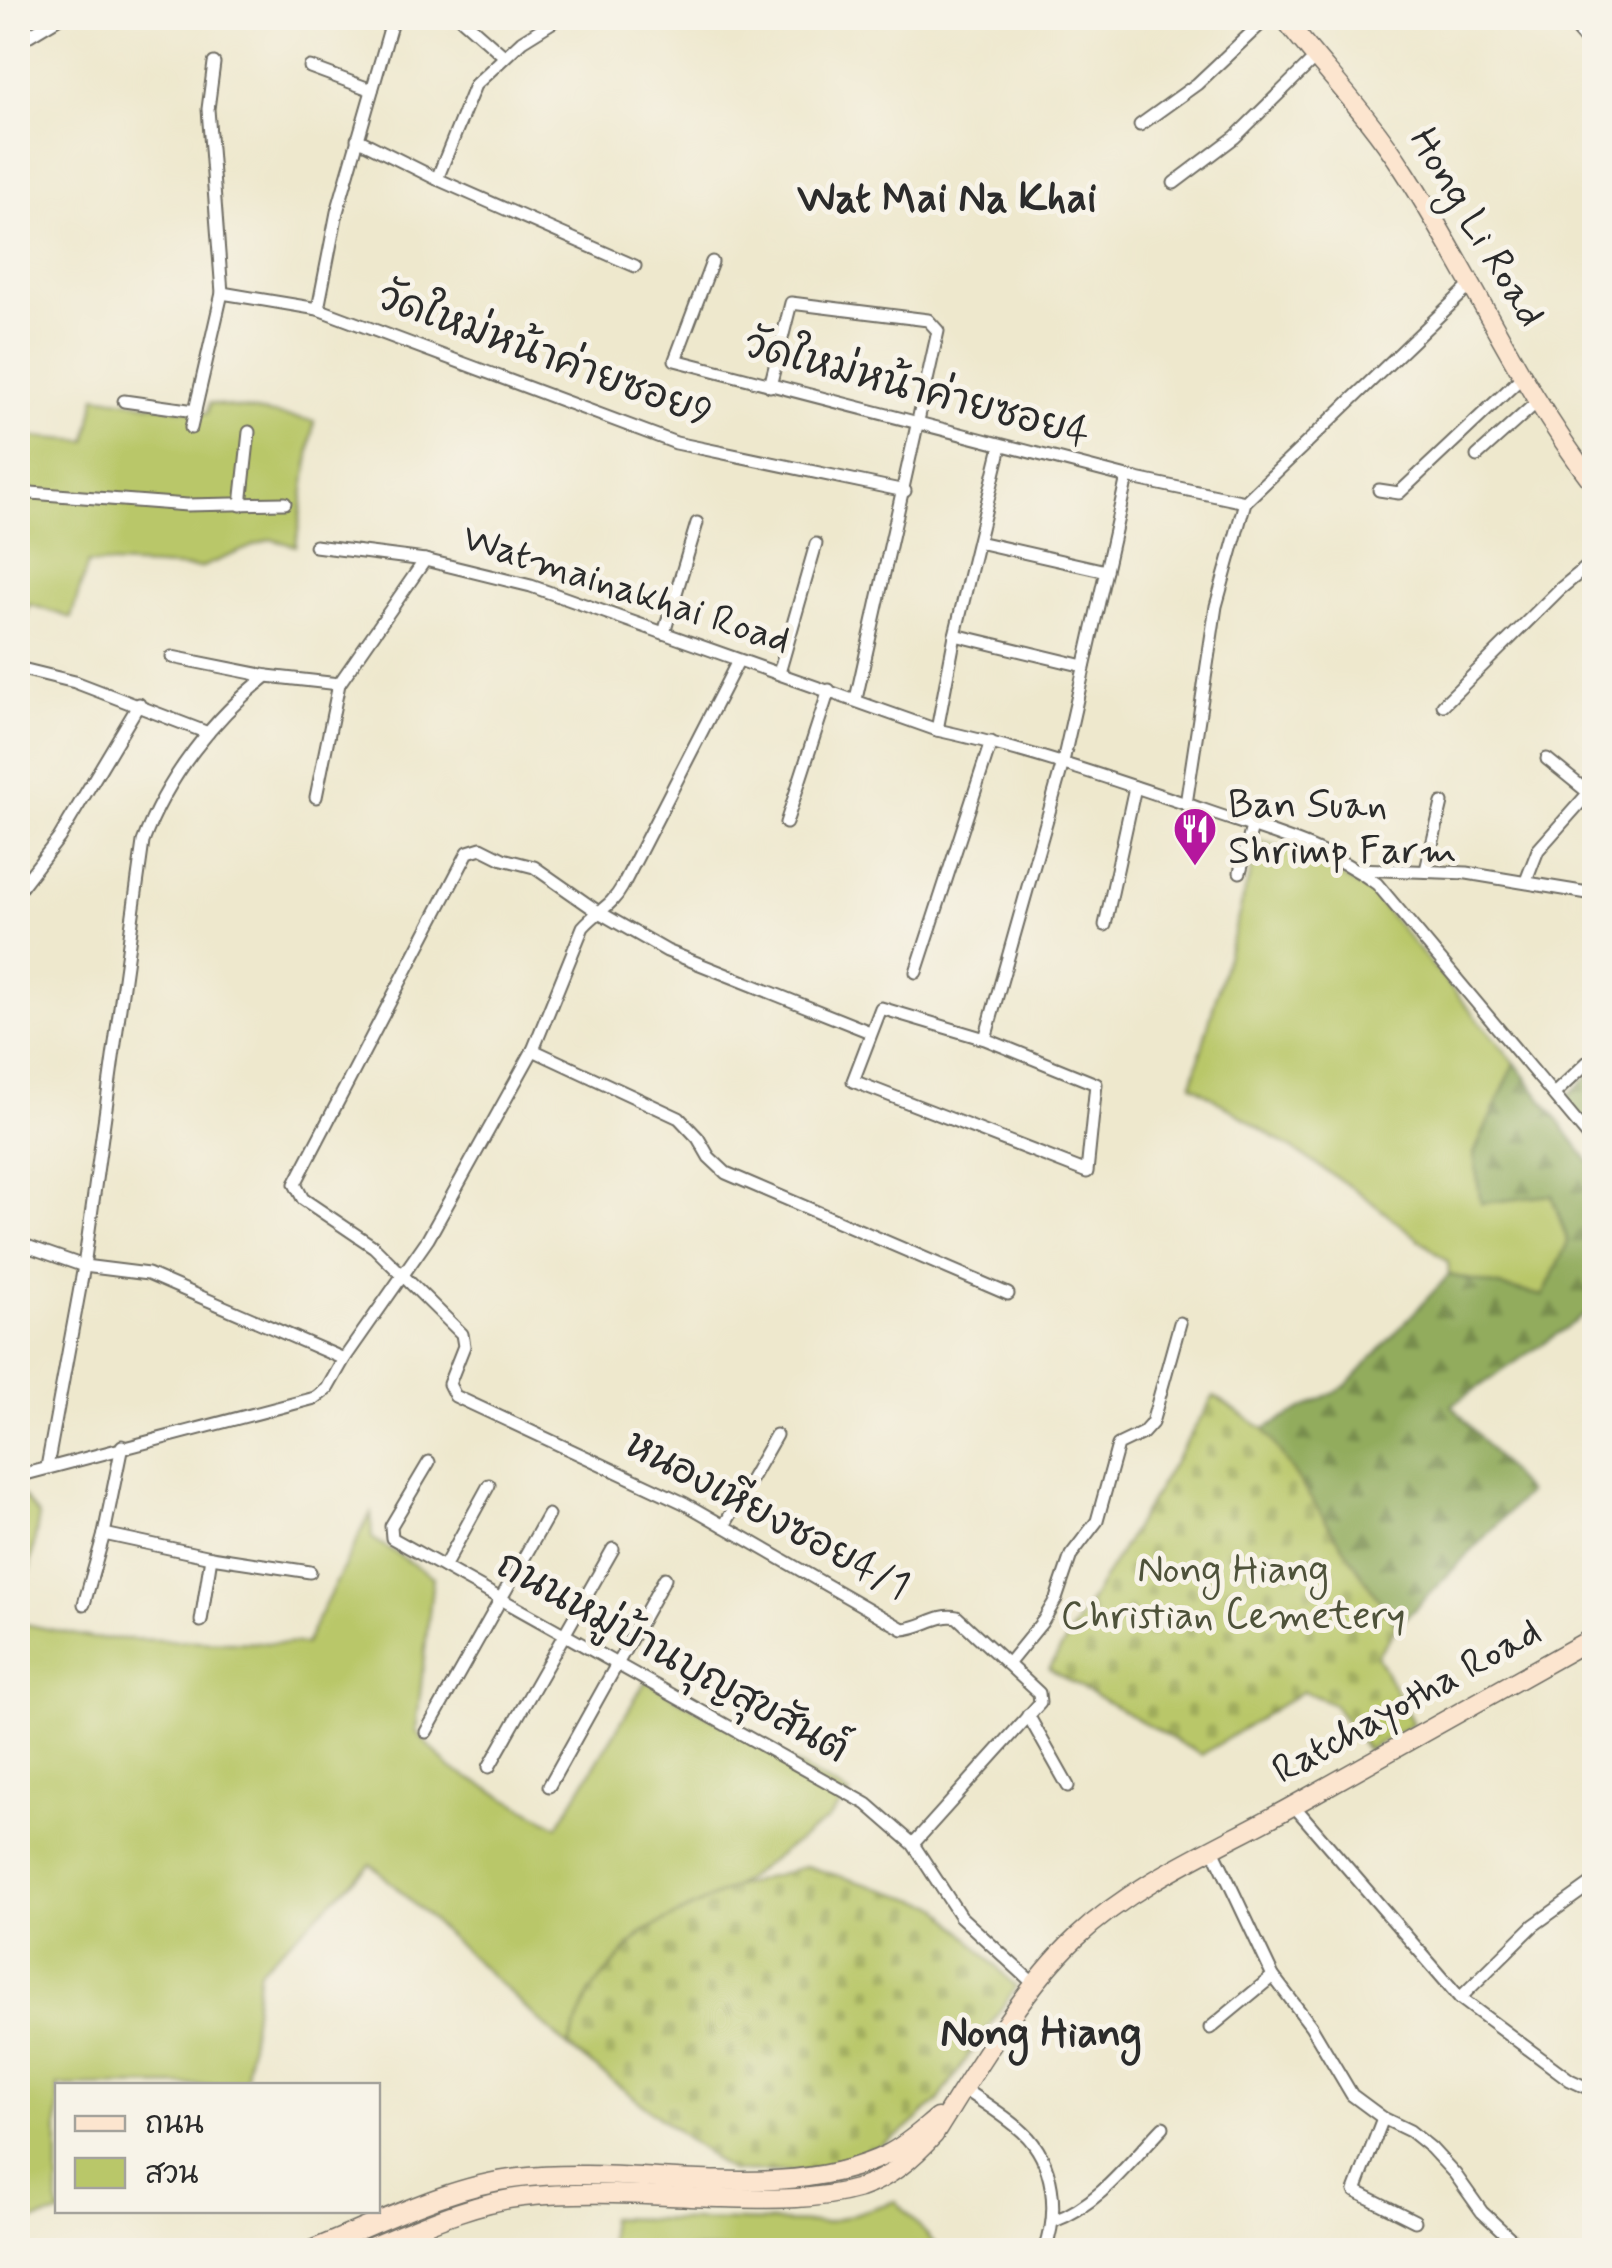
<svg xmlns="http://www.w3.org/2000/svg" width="1612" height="2268" font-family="Mynerve,'Playpen Sans Thai',sans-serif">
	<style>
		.green { fill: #b9c769; stroke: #72794a; stroke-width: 2.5 }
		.forest { fill: url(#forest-firs); stroke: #5e6c44; stroke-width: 2.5 }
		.cemetery { fill: url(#cemetery-stones); stroke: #72794a; stroke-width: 2.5 }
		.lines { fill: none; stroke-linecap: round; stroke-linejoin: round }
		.street-casing { stroke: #6f6d64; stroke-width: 15 }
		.secondary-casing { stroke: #6f6d64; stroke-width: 21 }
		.street { stroke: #fff; stroke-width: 11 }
		.secondary { stroke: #fce5cf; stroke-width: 18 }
		.labels { text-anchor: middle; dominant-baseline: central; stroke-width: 10; stroke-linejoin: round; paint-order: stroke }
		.street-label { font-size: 40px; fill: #2b2b2b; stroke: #f7f3e8 }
		.poi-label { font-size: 40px; fill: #2b2b2b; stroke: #f7f3e8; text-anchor: start }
		.park-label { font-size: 40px; fill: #4e523a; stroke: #f7f3e8 }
		.neighbourhood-label { font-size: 42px; font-weight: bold; fill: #2b2b2b; stroke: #f7f3e8 }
	</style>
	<defs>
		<pattern id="forest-firs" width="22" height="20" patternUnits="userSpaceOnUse" patternTransform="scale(2.5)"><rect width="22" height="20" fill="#92ac5d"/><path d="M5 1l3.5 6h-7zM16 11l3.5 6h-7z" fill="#778c4d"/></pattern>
		<pattern id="cemetery-stones" width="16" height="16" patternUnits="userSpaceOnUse" patternTransform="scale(2.5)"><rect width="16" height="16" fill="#b9c769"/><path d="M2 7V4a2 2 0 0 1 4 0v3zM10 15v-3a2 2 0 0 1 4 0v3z" fill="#9fab5b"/></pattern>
	</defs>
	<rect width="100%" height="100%" fill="#f7f3e8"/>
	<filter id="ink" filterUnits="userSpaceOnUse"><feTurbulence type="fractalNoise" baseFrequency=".01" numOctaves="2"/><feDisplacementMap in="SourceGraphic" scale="20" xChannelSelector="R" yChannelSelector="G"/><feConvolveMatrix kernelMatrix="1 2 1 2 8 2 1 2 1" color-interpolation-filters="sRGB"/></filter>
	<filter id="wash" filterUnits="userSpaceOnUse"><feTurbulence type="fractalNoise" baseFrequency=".0048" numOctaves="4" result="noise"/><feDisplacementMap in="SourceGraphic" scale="40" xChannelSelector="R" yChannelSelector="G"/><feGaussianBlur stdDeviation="2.25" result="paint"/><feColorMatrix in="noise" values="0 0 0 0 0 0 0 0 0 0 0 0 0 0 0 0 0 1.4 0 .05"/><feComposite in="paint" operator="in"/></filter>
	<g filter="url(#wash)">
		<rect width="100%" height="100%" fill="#eee8cd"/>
		<g class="green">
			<polygon points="96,396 207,413 210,403 314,421 296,546 270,539 200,568 88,563 71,618 29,604 18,650 18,436 87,441"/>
			<polygon points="1259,841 1293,850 1370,892 1515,1063 1474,1154 1481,1203 1551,1194 1568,1242 1543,1296 1449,1275 1448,1262 1360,1193 1192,1084"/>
			<polygon points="18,1491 39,1516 20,1623 92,1638 305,1644 371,1513 372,1538 433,1577 416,1731 450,1768 558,1826 646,1681 850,1795 827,1820 734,1887 641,1933 590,1992 568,2047 371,1864 259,1970 245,2085 58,2086 58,2210 71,2211 18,2225"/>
			<polygon points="896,2201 941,2250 610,2250 609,2218 825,2223"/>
		</g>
		<g class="forest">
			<polygon points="1515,1063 1594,1168 1594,1309 1452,1405 1527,1493 1397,1627 1264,1429 1347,1385 1449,1275 1543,1296 1568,1242 1552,1195 1481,1203 1474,1154"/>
			<polygon points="1594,1071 1594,1139 1563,1100"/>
		</g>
		<g class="cemetery">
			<polygon points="1214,1396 1264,1429 1397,1627 1377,1655 1413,1724 1367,1750 1332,1703 1303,1691 1201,1755 1049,1669"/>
			<polygon points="806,1866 938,1906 1016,1987 938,2101 901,2134 862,2156 809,2172 730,2171 568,2047 590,1992 642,1933 734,1887"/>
		</g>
	</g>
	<g filter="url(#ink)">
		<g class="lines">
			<defs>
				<g id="street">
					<polyline points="461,18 504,56"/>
					<polyline points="1566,18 1594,50"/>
					<polyline points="18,42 58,18"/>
					<polyline points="310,67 372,90"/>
					<polyline points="1140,125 1197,84 1267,18"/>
					<polyline points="357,139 437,179 475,85 522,41 559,18"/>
					<polyline points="437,179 635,266"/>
					<polyline points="1174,183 1235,137 1314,59"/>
					<polyline points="712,262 675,360 1127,477 1245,502"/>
					<polyline points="222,293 318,309 676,443 905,491"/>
					<polyline points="318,309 337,212 393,18"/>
					<polyline points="770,386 791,303 928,320 938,331 856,699"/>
					<polyline points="124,401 195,411"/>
					<polyline points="191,428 222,293 208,109 214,63"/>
					<polyline points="1477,456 1537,402"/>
					<polyline points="1379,490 1399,493 1523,376"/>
					<polyline points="18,492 187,505 285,503"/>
					<polyline points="241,505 249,432"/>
					<polyline points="978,542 1106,571"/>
					<polyline points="315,546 425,560"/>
					<polyline points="664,633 697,523"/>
					<polyline points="955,635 1084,666"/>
					<polyline points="172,657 267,676"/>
					<polyline points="18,668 75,682 208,733"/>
					<polyline points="779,673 816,544"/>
					<polyline points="1443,705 1560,589 1594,561"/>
					<polyline points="937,730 955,635 1001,446"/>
					<polyline points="1547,759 1589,793"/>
					<polyline points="316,797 339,684"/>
					<polyline points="1186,804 1216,606 1245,502 1473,283"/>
					<polyline points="786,823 829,690"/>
					<polyline points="1356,869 1467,873 1594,894"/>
					<polyline points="1426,870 1442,803"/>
					<polyline points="1240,872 1252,827"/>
					<polyline points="1526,881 1538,850 1594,787"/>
					<polyline points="18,891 59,838 139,704"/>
					<polyline points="1105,925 1135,787"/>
					<polyline points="916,972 991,742"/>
					<path d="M870,1032l-203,-81 -70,-40 -63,-44 -31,-8 -22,-11 -13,4 -173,332 8,15 71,48 88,87 2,12 -15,38 6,12 229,107 219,126c20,-1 35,-16 54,-12l82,76 1,10 -127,141"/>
					<polyline points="985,1039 1096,1084 1087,1172 853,1081 881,1008 985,1039 1062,766 1127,477"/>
					<polyline points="533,1050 679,1118 698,1138 709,1157 726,1173 1008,1294"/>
					<polyline points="1554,1094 1594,1056"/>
					<polyline points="18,1243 84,1266 148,1274 344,1359"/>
					<polyline points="429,1462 391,1526 392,1538 867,1804 913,1844 960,1916 1034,1984"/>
					<path d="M47,1467l37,-201 59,-424c23,-63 71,-125 124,-166l72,8 86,-124 106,26 406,144c89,19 178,50 264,79 59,21 125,37 176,75l217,259"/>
					<path d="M18,1476l297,-78 12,-9 17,-30 84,-120 105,-189 50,-123c15,-17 28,-20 39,-40l116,-226"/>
					<polyline points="724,1526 776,1435"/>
					<polyline points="104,1534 211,1557 310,1572"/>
					<polyline points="444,1567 489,1485"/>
					<polyline points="84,1604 104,1534 122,1446"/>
					<polyline points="201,1621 211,1557"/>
					<polyline points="1008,1664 1043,1621 1056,1599 1071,1555 1097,1521 1118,1445 1143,1433 1152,1423 1180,1323"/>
					<polyline points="1028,1715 1068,1786"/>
					<polyline points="426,1732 548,1515"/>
					<polyline points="489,1767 613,1549"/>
					<polyline points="549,1786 665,1578"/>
					<polyline points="1294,1806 1460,1998 1570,2080 1594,2091"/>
					<polyline points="1213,1849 1273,1976 1311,2026 1352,2095 1383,2118 1410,2131 1431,2148 1455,2174 1482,2212 1523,2250"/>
					<polyline points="1460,1998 1534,1925 1594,1882"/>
					<polyline points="1210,2028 1273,1976"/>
					<path d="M965,2090c19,13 41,26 58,42 32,30 36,80 22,118"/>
					<polyline points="1383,2118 1355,2191 1415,2221"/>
					<path d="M1054,2221c46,-17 76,-60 109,-94"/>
				</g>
				<g id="secondary">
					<path d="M1284,18c39,51 84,96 119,151 67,103 116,217 191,315"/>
					<path d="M311,2250c66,-26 136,-64 208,-72 115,-14 264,28 369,-24 18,-9 33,-23 49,-36"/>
					<path d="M363,2250c51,-20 105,-47 160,-53 66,-7 133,-1 200,1 46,1 92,3 137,-10 30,-10 53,-30 74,-53 39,-62 89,-147 142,-197 63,-59 146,-92 220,-134 100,-55 199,-111 298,-167"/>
				</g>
			</defs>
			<use href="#street" class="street-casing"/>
			<use href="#secondary" class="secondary-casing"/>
			<use href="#street" class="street"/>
			<use href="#secondary" class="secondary"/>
		</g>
	</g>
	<defs>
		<symbol id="restaurant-pin" viewBox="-11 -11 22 30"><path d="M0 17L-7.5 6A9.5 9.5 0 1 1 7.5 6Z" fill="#b5179e" stroke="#f7f3e8"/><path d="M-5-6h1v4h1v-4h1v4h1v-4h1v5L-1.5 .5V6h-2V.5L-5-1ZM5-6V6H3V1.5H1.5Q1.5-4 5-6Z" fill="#fff"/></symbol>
	</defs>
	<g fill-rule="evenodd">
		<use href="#restaurant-pin" x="1170" y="804" width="50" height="68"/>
	</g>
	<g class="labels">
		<g class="street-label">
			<text transform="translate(1476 228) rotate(59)">Hong Li Road</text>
			<text transform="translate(545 356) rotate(20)">วัดใหม่หน้าค่ายซอย9</text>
			<text transform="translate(917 390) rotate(15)">วัดใหม่หน้าค่ายซอย4</text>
			<text transform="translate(626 590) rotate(18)">Watmainakhai Road</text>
			<text transform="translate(767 1516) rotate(28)">หนองเหียงซอย4/1</text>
			<text transform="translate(672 1658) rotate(29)">ถนนหมู่บ้านบุญสุขสันต์</text>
			<text transform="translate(1407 1702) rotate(-29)">Ratchayotha Road</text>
		</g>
		<g class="poi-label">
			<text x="1228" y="806">Ban Suan<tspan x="1228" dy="46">Shrimp Farm</tspan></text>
		</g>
		<g class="park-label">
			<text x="1233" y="1571">Nong Hiang<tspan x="1233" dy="46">Christian Cemetery</tspan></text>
		</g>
		<g class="neighbourhood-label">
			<text x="947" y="199">Wat Mai Na Khai</text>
			<text x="1041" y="2034">Nong Hiang</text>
		</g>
	</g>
	<rect width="1612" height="2268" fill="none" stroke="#f7f3e8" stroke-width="60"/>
	<rect x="55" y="2083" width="325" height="130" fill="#f7f3e8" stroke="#a5a39c" stroke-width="2.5"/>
	<rect x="75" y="2116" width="50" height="15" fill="#fce5cf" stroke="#a5a39c" stroke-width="2.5"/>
	<text x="145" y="2133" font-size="30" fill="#2b2b2b">ถนน</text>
	<rect x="75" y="2158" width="50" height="30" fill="#b9c769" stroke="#a5a39c" stroke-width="2.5"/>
	<text x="145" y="2183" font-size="30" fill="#2b2b2b">สวน</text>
</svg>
